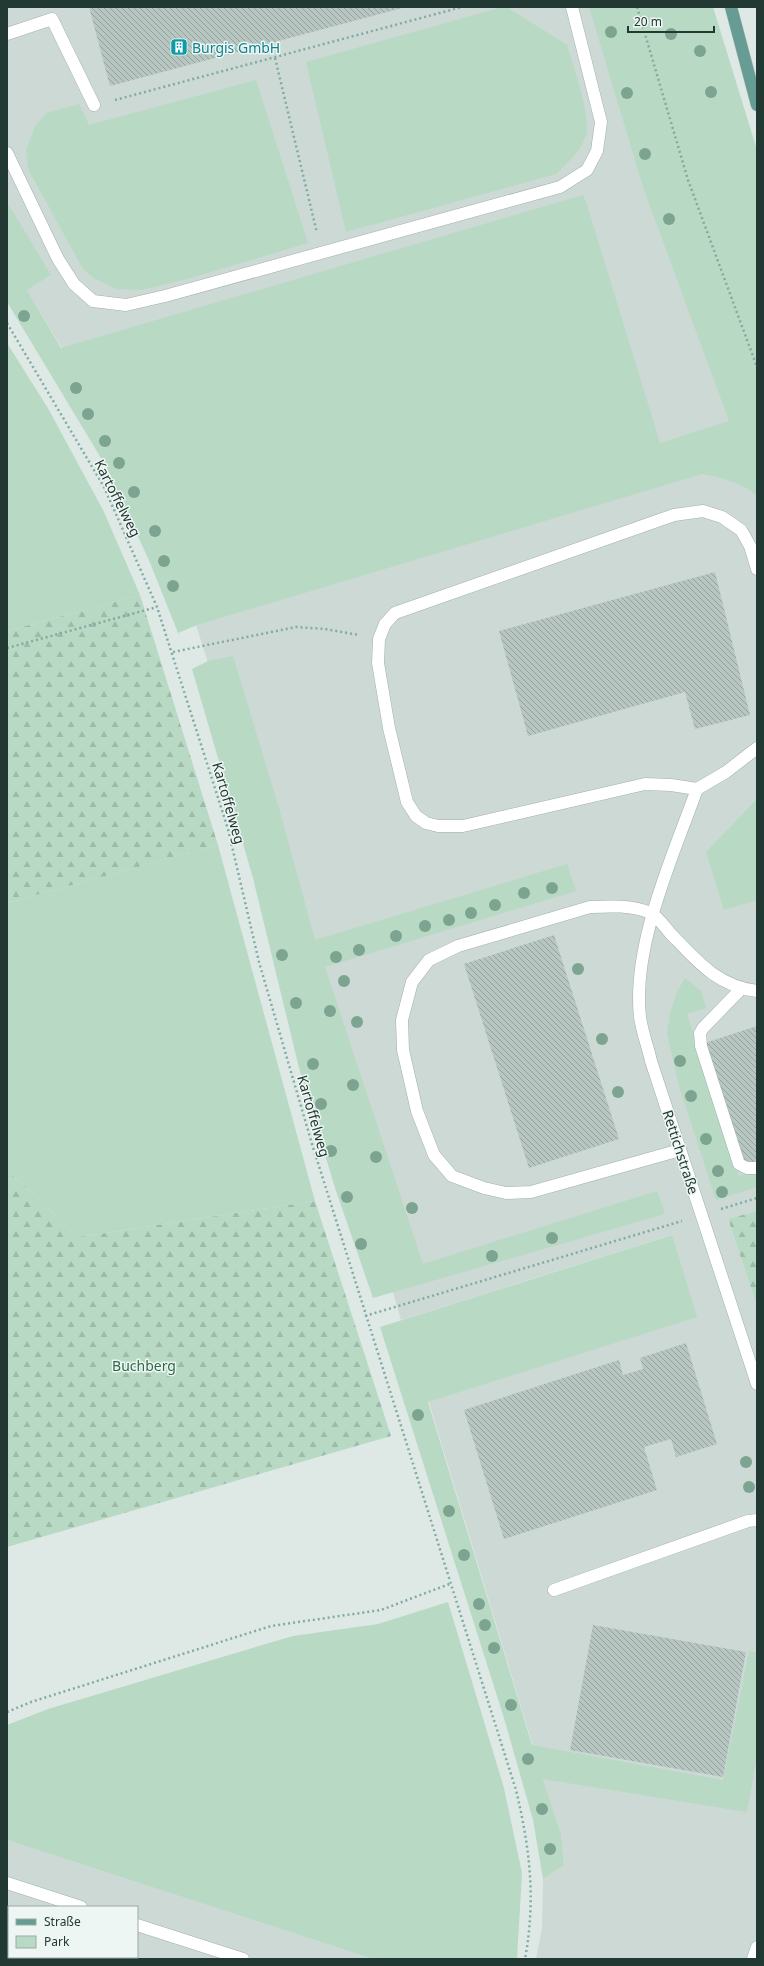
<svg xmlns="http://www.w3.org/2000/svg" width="764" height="1966" font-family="'Noto Sans',sans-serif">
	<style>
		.built { fill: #cdd9d4 }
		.green { fill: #b8d9c4 }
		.forest { fill: url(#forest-firs) }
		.building { fill: url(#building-back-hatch) }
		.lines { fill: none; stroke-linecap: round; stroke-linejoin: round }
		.minor-casing { stroke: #a2b0ac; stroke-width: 13 }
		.major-casing { stroke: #bcc3c2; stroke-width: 13 }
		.path { stroke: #81aba1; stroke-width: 2.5; stroke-dasharray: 2 3; stroke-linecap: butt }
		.minor { stroke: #fff; stroke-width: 12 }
		.major { stroke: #669c93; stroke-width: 12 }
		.tree { fill: #7da490 }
		.labels { text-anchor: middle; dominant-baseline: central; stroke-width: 3; stroke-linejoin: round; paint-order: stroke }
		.culture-label { font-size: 14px; fill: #0d838f; stroke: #eef6f3; text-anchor: start }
		.street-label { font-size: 14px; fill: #213833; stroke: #eef6f3 }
		.park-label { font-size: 14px; fill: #2e6b4b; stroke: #eef6f3 }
	</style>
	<defs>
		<pattern id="forest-firs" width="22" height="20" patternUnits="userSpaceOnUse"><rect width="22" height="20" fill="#b8d9c4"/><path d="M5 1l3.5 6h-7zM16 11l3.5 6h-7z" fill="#9ebba9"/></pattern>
		<pattern id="building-back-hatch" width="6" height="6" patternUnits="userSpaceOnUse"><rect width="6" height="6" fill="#b7c6c1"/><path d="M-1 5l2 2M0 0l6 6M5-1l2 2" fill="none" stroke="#94a29d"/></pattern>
	</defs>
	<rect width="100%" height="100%" fill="#dee9e5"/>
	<g class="built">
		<polygon points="7,7 616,7 757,443 757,1211 728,1219 757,1306 757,1959 536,1959 542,1928 543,1879 564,1865 561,1834 543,1779 424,1386 692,1304 671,1235 401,1320 252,802 160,511 7,257"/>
		<polygon points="7,1840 373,1959 144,1959 137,1957 137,1907 9,1907 9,1917 7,1916"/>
	</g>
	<g class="green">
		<path d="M503,7h4l60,38c6,21 26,75 18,93 -6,15 -18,25 -29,36l-210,58 -40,-170z"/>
		<path d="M589,7h124l44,143v345c-19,-13 -32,-17 -55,-21l-505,151 -19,8 -27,-68 -44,-97 -100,-166v-100l44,73 -24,15 34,58 522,-153 4,10 73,238 69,-22 -86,-234z"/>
		<polygon points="256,80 308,243 191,278 142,290 117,289 95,279 83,269 28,169 26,149 36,125 47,113 79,104 89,125"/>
		<polygon points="7,343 49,410 104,512 140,595 7,631"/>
		<polygon points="233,656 279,808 315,940 567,864 576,891 325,967 423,1264 657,1191 665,1214 373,1298 335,1188 299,1068 253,878 192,669 208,661"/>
		<polygon points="757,799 757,900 724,910 706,852"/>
		<polygon points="218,845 315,1201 79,1237 7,1170 7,903"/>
		<polygon points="685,978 701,991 706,1008 687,1014 739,1176 757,1171 757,1187 716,1200 679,1086 667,1033 670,1013 677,992"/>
		<polygon points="672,1235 697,1317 428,1402 532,1745 723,1780 749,1651 757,1653 757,1756 747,1812 543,1779 561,1834 564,1865 543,1879 533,1820 504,1718 380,1327"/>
		<polygon points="448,1602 504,1788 522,1873 517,1959 373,1959 7,1840 7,1725 48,1709 293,1636 378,1624"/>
		<polygon points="21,1957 137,1957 144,1959 28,1959"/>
	</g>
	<g class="forest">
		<polygon points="140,595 218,845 7,903 7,631"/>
		<polygon points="7,1170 79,1237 315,1201 391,1436 7,1547"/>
		<polygon points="757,1211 757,1306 728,1219"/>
	</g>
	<g class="building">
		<polygon points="89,7 406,7 110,86"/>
		<polygon points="715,572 750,715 695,729 685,692 528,736 499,631"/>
		<polygon points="554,935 619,1139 529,1168 464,964"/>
		<polygon points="757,1026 757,1161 745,1165 705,1043"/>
		<polygon points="686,1343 717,1444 676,1457 671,1439 644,1447 657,1490 504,1539 464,1410 619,1360 623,1375 643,1369 640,1358"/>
		<polygon points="593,1625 746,1652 723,1777 570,1750"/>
	</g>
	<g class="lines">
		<defs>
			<g id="minor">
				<polyline points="7,34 52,19 94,105"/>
				<polyline points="7,153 58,259 74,284 93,301 126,305 165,296 560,187 587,170 597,151 601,122 572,7"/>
				<path d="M757,748l-31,24 -29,17c-24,67 -65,156 -57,228 2,15 8,30 11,44l106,323"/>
				<polyline points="697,789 671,785 645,784 463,826 438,826 426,823 416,816 407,802 389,728 378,663 379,639 385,624 395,613 674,515 703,511 722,517 741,530 750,546 757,569"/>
				<polyline points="741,989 703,1028 700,1033 701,1046 739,1164 747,1168 757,1168"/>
				<path d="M680,1150l-149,42 -25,1 -22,-5 -32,-12 -18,-21 -17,-44 -14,-61 -1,-30 10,-38 17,-22 29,-14 132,-39c20,-1 42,-2 61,6 7,4 14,14 19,20 27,28 47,53 87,58"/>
				<polyline points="554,1590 748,1521 757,1520"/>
				<polyline points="7,1883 81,1907"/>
				<polyline points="137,1925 243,1959"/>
				<polyline points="753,1959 757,1947"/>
			</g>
			<polyline id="major" points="731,7 757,105"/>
		</defs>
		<use href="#minor" class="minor-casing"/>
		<use href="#major" class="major-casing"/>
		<g class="path">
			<polyline points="637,7 688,180 757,367"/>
			<polyline points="275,58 317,233"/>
			<polyline points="115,100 462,7"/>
			<path d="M7,323l97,164 53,120 71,222 31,133 53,182 204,646c14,59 20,109 9,169"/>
			<polyline points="7,648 157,607"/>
			<polyline points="173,652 296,627 325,629 359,635"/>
			<polyline points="721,1209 757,1198"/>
			<polyline points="365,1316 682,1221"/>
			<polyline points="7,1712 31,1702 271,1626 381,1610 452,1583"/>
		</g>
		<use href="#minor" class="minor"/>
		<use href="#major" class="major"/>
	</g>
	<g class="tree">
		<circle cx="611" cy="32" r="6"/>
		<circle cx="671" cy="34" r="6"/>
		<circle cx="700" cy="51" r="6"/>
		<circle cx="711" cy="92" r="6"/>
		<circle cx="627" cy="93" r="6"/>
		<circle cx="645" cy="154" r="6"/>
		<circle cx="669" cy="219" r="6"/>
		<circle cx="24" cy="316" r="6"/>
		<circle cx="76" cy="388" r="6"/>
		<circle cx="88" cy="414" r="6"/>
		<circle cx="105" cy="441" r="6"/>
		<circle cx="119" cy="463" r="6"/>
		<circle cx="134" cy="492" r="6"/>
		<circle cx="155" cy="531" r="6"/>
		<circle cx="164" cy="561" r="6"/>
		<circle cx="173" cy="586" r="6"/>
		<circle cx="552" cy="888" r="6"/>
		<circle cx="524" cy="893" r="6"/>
		<circle cx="495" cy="905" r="6"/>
		<circle cx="471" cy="913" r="6"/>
		<circle cx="449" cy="920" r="6"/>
		<circle cx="425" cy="926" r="6"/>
		<circle cx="396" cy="936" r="6"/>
		<circle cx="359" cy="950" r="6"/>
		<circle cx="282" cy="955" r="6"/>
		<circle cx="336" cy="957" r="6"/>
		<circle cx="578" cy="969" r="6"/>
		<circle cx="344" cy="981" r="6"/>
		<circle cx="296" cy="1003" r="6"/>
		<circle cx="330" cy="1011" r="6"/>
		<circle cx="357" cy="1022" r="6"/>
		<circle cx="602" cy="1039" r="6"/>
		<circle cx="680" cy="1061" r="6"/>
		<circle cx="313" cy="1064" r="6"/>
		<circle cx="353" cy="1085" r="6"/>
		<circle cx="618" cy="1092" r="6"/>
		<circle cx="691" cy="1096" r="6"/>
		<circle cx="321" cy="1104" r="6"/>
		<circle cx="706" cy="1139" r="6"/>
		<circle cx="331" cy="1151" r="6"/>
		<circle cx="376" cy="1157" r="6"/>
		<circle cx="718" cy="1171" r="6"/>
		<circle cx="722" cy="1192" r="6"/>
		<circle cx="347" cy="1197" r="6"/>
		<circle cx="412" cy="1208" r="6"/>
		<circle cx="552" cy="1238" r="6"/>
		<circle cx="361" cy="1244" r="6"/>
		<circle cx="492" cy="1256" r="6"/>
		<circle cx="418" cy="1415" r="6"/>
		<circle cx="746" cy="1462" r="6"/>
		<circle cx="749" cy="1487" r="6"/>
		<circle cx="449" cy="1511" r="6"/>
		<circle cx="464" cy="1555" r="6"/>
		<circle cx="479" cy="1604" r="6"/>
		<circle cx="485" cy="1625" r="6"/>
		<circle cx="494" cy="1648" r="6"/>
		<circle cx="511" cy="1705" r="6"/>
		<circle cx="528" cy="1759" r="6"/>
		<circle cx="542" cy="1809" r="6"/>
		<circle cx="550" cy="1849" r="6"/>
	</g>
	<defs>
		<symbol id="building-square" viewBox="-11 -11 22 22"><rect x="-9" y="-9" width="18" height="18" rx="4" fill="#0f9aa8" stroke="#eef6f3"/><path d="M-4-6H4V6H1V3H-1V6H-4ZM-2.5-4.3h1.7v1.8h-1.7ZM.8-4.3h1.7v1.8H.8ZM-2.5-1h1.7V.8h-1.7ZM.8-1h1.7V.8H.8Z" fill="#fff"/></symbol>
	</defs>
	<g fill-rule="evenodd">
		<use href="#building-square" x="169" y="37" width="20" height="20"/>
	</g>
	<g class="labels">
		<g class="culture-label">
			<text x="192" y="47">Burgis GmbH</text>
		</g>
		<g class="street-label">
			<text transform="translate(118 498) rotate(63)">Kartoffelweg</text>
			<text transform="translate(229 803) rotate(74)">Kartoffelweg</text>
			<text transform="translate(314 1116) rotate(74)">Kartoffelweg</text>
			<text transform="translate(681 1152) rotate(72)">Rettichstraße</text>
		</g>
		<g class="park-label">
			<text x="144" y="1365">Buchberg</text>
		</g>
	</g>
	<rect width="764" height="1966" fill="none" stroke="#213833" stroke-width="16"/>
	<rect x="8" y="1906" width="130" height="52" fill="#eef6f3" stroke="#9caaa6"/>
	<rect x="16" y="1919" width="20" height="6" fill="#669c93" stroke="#9caaa6"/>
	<text x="44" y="1926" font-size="12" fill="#213833">Straße</text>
	<rect x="16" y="1936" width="20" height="12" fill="#b8d9c4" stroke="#9caaa6"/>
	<text x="44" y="1946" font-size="12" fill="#213833">Park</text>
	<path d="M628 26v6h86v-6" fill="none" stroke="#213833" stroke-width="2"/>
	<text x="634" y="26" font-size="12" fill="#213833" stroke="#eef6f3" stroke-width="3" paint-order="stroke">20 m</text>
</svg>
